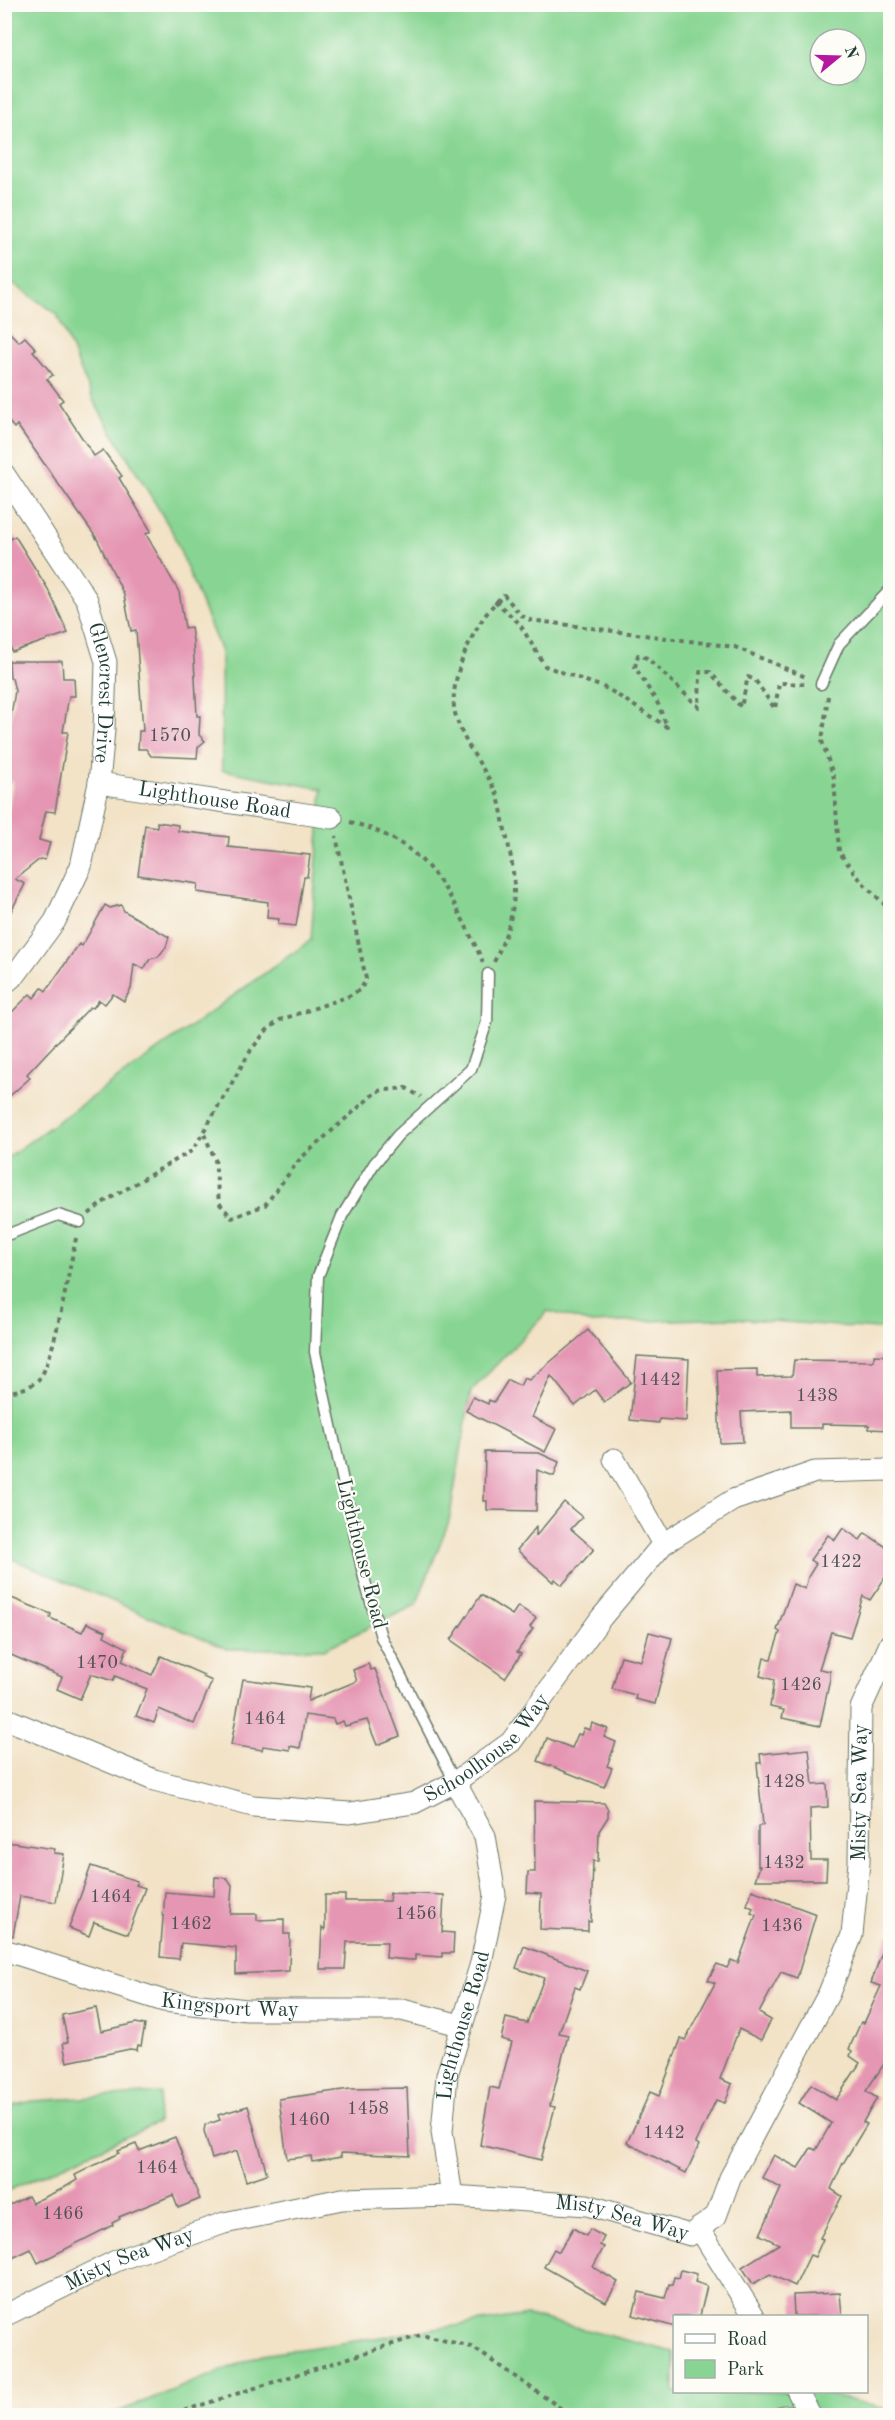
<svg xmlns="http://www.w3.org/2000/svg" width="895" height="2420" font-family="'Old Standard TT',serif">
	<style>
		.green { fill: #88d593; stroke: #548964; stroke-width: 1.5; fill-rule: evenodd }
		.building { fill: #e596b3 }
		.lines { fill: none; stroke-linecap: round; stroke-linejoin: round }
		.lane-casing { stroke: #697767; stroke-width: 13 }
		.street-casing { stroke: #697767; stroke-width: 23 }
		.path { stroke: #697767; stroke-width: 4; stroke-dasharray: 4.5 4.5; stroke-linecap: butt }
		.lane { stroke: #fff; stroke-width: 10 }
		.street { stroke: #fff; stroke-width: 21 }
		.labels { text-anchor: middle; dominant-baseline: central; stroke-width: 4.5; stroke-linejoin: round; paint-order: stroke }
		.number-label { font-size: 18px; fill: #505354 }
		.street-label { font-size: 21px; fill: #1f3d34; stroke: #fdfcf7 }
	</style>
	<rect width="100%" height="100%" fill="#fdfcf7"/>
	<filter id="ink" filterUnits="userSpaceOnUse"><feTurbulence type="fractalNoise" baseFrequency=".0167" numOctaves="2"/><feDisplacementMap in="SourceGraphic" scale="12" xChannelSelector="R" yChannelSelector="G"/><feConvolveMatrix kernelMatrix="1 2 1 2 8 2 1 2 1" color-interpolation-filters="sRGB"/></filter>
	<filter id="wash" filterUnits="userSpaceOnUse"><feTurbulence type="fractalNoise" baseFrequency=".008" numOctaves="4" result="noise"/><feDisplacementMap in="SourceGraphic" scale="24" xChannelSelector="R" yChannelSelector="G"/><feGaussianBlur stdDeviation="1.35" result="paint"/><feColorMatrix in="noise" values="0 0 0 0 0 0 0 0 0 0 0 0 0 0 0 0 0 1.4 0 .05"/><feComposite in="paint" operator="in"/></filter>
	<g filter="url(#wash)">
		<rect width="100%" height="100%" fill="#f2e2c6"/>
		<g class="green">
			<path d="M5,5h885v1325l-158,-12 -141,5 -43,-12 -77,80 -22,130 -33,84 -92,44h-97l-222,-93 -1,-396 307,-220 11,-151 -100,-19 -1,-118 -49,-121 -78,-129 -37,-88 -52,-36zM820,39h36v36h-36z"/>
			<polygon points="161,2093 157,2123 5,2192 5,2108 32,2101"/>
			<polygon points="527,2315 674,2352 674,2392 818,2392 890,2410 890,2416 107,2416 262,2355"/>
		</g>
		<g id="blocks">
			<g class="building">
				<polygon points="4,327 19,342 25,337 36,349 33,351 53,375 47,379 63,400 59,403 94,456 103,450 122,476 119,478 151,531 146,534 179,592 185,628 191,627 193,641 197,716 200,716 199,735 205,741 198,747 197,758 151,756 146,749 138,749 139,731 143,731 136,630 131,631 124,595 97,539 17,425 14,428 4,416"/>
				<polygon points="15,536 48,589 68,633 12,652 4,628 4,543"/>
				<polygon points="9,661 62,661 63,678 74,678 75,696 69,696 63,732 68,732 55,812 46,811 39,840 50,843 45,860 40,859 15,879 25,884 4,925 4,812 8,813 13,781 6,780 10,754 5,753 15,691 12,678 10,678"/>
				<polygon points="157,822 178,825 178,831 229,837 228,847 310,855 307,877 304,877 296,926 278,924 279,919 267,918 268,902 197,892 198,884 138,875 145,825 157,827"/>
				<polygon points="105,905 110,908 121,905 124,911 169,937 166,947 158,957 150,959 144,969 134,964 131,989 124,1001 113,994 105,1004 99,1000 93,1008 90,1007 27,1074 30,1078 4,1101 4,1020 30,994 34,998 42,988 46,991 79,944 82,946"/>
				<polygon points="588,1330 631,1382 604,1402 595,1390 575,1406 551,1376 532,1417 556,1429 545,1452 466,1411 473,1397 488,1404 489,1400 494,1402 508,1380 520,1386 524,1378 529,1380"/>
				<polygon points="874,1355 891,1356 891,1430 869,1429 869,1425 822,1424 822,1428 791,1428 791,1410 741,1412 743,1442 720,1443 717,1370 757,1369 757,1377 792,1376 794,1360 874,1361"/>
				<polygon points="637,1356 689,1359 686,1421 659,1419 659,1423 630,1420"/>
				<polygon points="485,1452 539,1453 559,1462 554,1476 537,1470 536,1511 487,1510 487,1501 484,1501"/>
				<polygon points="564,1502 582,1517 571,1529 594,1549 562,1585 555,1579 553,1582 517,1550 536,1527 536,1536"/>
				<polygon points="843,1528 860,1540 865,1533 891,1550 891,1569 870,1600 863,1596 850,1637 831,1632 819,1669 830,1671 830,1679 820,1726 782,1718 784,1710 770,1707 774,1680 760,1676 764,1658 771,1659 780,1632 777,1630 793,1584 805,1589 808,1577 816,1564 810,1560 828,1535 835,1540"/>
				<polygon points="4,1595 51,1614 50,1618 82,1632 87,1623 106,1631 104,1636 127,1648 122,1661 152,1675 161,1656 204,1675 203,1677 212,1681 194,1724 159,1709 154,1723 136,1716 147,1689 115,1676 113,1681 91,1674 80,1699 57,1689 62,1677 4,1652"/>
				<polygon points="481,1595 512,1615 518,1606 536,1618 530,1627 533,1629 517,1652 521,1654 505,1678 451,1640"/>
				<polygon points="649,1632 672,1638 655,1704 635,1699 636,1695 612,1689 621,1656 641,1661"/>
				<polygon points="368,1664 371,1670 375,1669 400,1736 377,1745 367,1720 345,1726 343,1721 335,1724 333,1719 305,1715 300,1748 290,1746 290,1750 263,1746 262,1750 231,1745 243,1679 310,1688 308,1701 357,1681 353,1670"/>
				<polygon points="592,1723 608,1729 604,1737 616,1742 607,1766 612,1768 604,1787 538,1761 547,1738 572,1748 578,1734 581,1735 584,1728 590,1730"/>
				<polygon points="809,1749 813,1785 827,1784 828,1807 810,1808 811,1860 827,1860 826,1880 755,1880 760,1866 758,1866 758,1826 763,1825 757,1763 761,1763 760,1754"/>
				<polygon points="534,1801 604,1803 608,1810 608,1817 599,1831 598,1861 593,1861 591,1922 588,1921 588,1931 540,1929 541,1894 527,1893 528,1872 535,1872"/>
				<polygon points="7,1842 55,1849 54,1853 64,1854 56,1902 20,1896 13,1936 4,1936"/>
				<polygon points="91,1866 137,1881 136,1885 145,1888 128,1934 94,1922 89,1936 69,1928"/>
				<polygon points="215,1877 227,1878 232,1885 230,1914 257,1914 257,1920 284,1919 284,1934 290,1934 289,1971 236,1974 236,1948 181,1943 179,1959 160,1957 165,1892 214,1896"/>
				<polygon points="752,1890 816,1914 797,1978 781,1972 759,2013 771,2020 761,2040 739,2029 720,2079 732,2084 725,2103 716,2100 696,2143 699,2145 686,2173 627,2143 650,2092 659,2096 681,2039 685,2040 715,1983 708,1980 717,1964 727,1968 731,1960 738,1963 756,1915 751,1913 753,1908 747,1905"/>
				<polygon points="390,1893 444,1895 442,1932 454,1933 453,1953 442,1953 442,1957 415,1955 415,1960 411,1960 386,1958 387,1942 347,1942 345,1969 320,1969 322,1927 325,1930 325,1895 345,1895 345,1901 389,1901"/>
				<polygon points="888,1935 891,1935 891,2067 884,2064 866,2091 877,2098 863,2122 867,2124 842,2165 831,2189 842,2196 820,2238 823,2239 815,2257 810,2255 795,2286 770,2274 753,2284 742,2267 779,2244 760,2235 781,2188 762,2178 774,2155 798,2168 811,2148 816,2150 831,2123 799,2103 811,2084 836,2100 860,2063 850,2056 852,2051 849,2049 861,2022 864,2023 881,1986 871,1983"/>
				<polygon points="524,1946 587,1971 580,1989 575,1987 559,2033 568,2035 550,2106 555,2107 541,2160 480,2145 490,2087 499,2089 512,2042 501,2039 506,2018 527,2023 544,1978 516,1968"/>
				<polygon points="96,2008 101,2031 136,2023 145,2025 141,2046 138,2045 137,2050 130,2049 67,2062 63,2043 68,2042 62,2015"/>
				<polygon points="407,2088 410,2156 341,2153 341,2157 312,2162 311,2156 287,2159 279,2099 350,2089"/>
				<polygon points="248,2106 267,2174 246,2181 237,2151 212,2159 204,2131 205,2125 220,2120 218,2115"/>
				<polygon points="175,2137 200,2199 178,2208 173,2195 119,2217 120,2219 112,2223 113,2225 38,2263 31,2249 4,2262 4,2208 28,2196 32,2203 62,2189 77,2180 75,2175 119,2153 118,2151 136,2144 139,2151"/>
				<polygon points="573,2228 586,2236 590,2229 604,2237 600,2245 604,2247 593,2267 618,2282 606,2302 544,2267 554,2249 559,2252"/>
				<polygon points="681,2270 697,2274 695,2282 707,2286 700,2316 675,2316 675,2327 633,2315 639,2292 665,2298 669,2284 672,2285 674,2277 679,2278"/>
				<polygon points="840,2293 842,2316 794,2316 793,2295"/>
			</g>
		</g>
	</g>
	<g filter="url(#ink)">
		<use href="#blocks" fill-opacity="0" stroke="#697767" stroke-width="1.5"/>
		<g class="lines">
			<defs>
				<g id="lane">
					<polyline points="821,684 839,644 890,590"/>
					<polyline points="4,1236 58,1215 80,1222"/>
					<polyline points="455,1782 381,1637 364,1578 315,1352 318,1276 342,1216 374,1164 398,1135 471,1069 487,1022 488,974"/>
				</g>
				<g id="street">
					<path id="s1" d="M4,474l83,126 19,62 -2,68 -5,53 -18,83 -26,55 -39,53 -12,10"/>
					<path id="s2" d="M99,783l233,35"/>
					<polyline points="614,1459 663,1544"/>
					<path id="s3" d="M4,1718l150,62 99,26 97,7 64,-10 41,-21 56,-40 90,-124 62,-74 70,-44 82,-28 75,-2"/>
					<path id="s4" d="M4,1950l160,51 83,9h155l58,15"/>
					<path id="s5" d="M452,2196l-10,-64 5,-57 34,-112 14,-68 -10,-59 -30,-54"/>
					<polyline points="699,2228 754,2316"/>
					<path id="s6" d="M4,2316l114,-56 106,-37 118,-24 110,-3 135,9 103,30 26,-19 14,-38 99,-185 23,-58 7,-73 2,-154 29,-64"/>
					<polyline points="798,2392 811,2416"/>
					<polyline points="784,2416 804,2416"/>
				</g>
			</defs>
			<use href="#lane" class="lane-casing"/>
			<use href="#street" class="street-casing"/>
			<g class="path">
				<polyline points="495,601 519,623 545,666 608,689 667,727 658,704 635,667 638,655 647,658 699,707 700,672 710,672 741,707 748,677 755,680 775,709 779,683 807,684"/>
				<polyline points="828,696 822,741 834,778 839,852 861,881 890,910"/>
				<path d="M350,822c80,21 101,72 133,140"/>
				<path d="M494,962c25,-52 24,-78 11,-132 -3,-13 -4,-28 -10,-40 -13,-26 -33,-48 -40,-77 -8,-34 22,-97 49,-118l17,20 9,5 205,27 73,31"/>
				<polyline points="204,1134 215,1159 219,1203 232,1218 265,1205 300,1159 377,1091 406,1088 421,1097"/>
				<polyline points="89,1214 102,1203 193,1150 251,1050 266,1031 280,1020 347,997 361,989 366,979 336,836"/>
				<path d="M4,1392c12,0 26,-4 35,-13 15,-16 31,-116 38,-145"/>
				<polyline points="167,2416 421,2335 472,2347 572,2416"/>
			</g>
			<use href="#lane" class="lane"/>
			<use href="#street" class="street"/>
		</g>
	</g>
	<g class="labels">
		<g class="number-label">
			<text x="170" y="736">1570</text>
			<text x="660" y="1380">1442</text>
			<text x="817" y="1396">1438</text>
			<text x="841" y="1562">1422</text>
			<text x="97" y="1663">1470</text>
			<text x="801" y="1685">1426</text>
			<text x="265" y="1719">1464</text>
			<text x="784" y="1782">1428</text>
			<text x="784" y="1863">1432</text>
			<text x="111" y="1897">1464</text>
			<text x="416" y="1914">1456</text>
			<text x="191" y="1924">1462</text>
			<text x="782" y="1926">1436</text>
			<text x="368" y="2109">1458</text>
			<text x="309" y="2120">1460</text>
			<text x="664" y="2133">1442</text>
			<text x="157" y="2168">1464</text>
			<text x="63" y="2214">1466</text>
		</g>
		<g class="street-label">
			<text stroke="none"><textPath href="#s1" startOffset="246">Glencrest Drive</textPath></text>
			<text stroke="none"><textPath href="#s2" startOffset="117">Lighthouse Road</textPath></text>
			<text transform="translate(361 1554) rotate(76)">Lighthouse Road</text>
			<text stroke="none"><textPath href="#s3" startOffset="519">Schoolhouse Way</textPath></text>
			<text stroke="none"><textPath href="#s6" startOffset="1200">Misty Sea Way</textPath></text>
			<text stroke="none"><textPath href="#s4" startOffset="234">Kingsport Way</textPath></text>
			<text stroke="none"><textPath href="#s5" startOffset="174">Lighthouse Road</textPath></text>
			<text stroke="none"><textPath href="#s6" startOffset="642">Misty Sea Way</textPath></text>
			<text stroke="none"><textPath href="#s6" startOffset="138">Misty Sea Way</textPath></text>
		</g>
	</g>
	<rect width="895" height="2420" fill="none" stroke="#fdfcf7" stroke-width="24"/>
	<rect x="673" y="2315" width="195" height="78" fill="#fdfcf7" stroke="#a4b0a9" stroke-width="1.5"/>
	<rect x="685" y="2334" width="30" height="9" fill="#ffffff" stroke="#a4b0a9" stroke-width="1.5"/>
	<text x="727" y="2345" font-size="18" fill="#1f3d34">Road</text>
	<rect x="685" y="2360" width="30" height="18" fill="#88d593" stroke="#a4b0a9" stroke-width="1.5"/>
	<text x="727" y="2375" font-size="18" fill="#1f3d34">Park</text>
	<g transform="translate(838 57) rotate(71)"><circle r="28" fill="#fdfcf7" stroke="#a4b0a9" stroke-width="1.5"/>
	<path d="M0-4.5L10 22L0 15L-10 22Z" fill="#b5179e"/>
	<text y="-9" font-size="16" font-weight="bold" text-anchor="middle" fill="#1f3d34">N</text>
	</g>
</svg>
